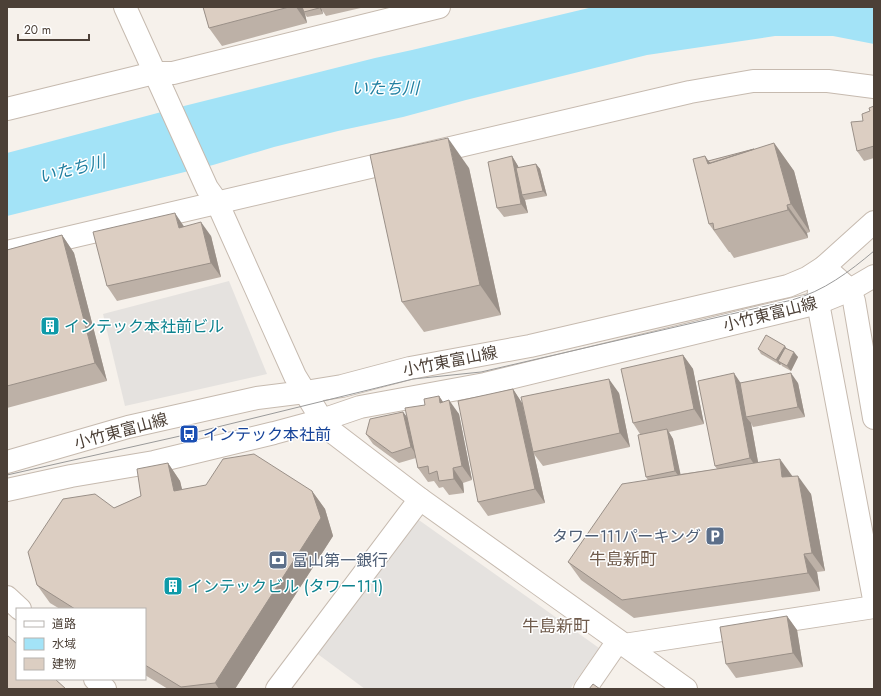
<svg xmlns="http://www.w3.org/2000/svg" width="881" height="696" font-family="Jost,'Noto Sans JP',sans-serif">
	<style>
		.parking { fill: #e5e2df }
		.water { fill: #a3e3f7 }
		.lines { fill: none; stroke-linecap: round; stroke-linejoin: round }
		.minor-casing { stroke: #c6baaf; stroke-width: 24 }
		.tertiary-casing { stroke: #c6baaf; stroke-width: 24 }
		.minor { stroke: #fff; stroke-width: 22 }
		.tertiary { stroke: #fff; stroke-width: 22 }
		.tram { stroke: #9a9a9a; stroke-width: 1 }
		.wall { fill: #bdb1a7 }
		.shaded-wall { fill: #9a9088 }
		.building { fill: #dccec2; stroke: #9a9088 }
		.labels { text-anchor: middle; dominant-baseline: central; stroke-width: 3; stroke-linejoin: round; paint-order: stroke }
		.street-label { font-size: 16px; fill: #4c4037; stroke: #fff }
		.culture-label { font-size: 16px; fill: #0d838f; stroke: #fff; text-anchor: start }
		.transit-label { font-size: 16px; fill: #164399; stroke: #fff; text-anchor: start }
		.service-label { font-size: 16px; fill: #4e5e75; stroke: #fff; text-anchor: end }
		.water-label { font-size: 17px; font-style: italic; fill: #207fa0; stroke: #fff }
		.neighbourhood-label { font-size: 17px; fill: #705c4d; stroke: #fff }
	</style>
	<rect width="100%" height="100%" fill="#f6f1eb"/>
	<g class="parking">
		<polygon points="229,281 267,374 125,406 103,314"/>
		<polygon points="416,518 599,648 570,689 365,689 315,652"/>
	</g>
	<polygon class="water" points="593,7 874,7 874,44 833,36 775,36 647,55 466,100 403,117 338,131 274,147 213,165 7,216 7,153 184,106 375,58 412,50"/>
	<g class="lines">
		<defs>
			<g id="minor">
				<polyline points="125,7 207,188 217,202 295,376 322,420 331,431 420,499 686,689"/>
				<polyline points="7,109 154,73 173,73 439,7"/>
				<polyline points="7,252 690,92 753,81 828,81 874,87"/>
				<polyline points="7,597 20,609"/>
				<polyline points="624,645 874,607"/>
				<polyline points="95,679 105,689"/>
				<polyline points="277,689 420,499"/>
				<polyline points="585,689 618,641"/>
			</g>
			<g id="tertiary">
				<polyline points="874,418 854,301 850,290 824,267 819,290 818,303 874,599"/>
				<polyline points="7,462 128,427 257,398 305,392 342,386 410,368 530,346 788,286 807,278 824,267 874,222"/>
				<polyline points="7,490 71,476 154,462 274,433 322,420 360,407 485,384 818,303 850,290 874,276"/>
			</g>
		</defs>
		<use href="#minor" class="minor-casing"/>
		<use href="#tertiary" class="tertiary-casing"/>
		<use href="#minor" class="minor"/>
		<use href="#tertiary" class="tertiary"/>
		<path class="tram" d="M7,475l182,-41 224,-55 68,-7 311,-72c32,-9 57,-28 82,-49"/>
	</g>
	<g class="wall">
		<polygon points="203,7 365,7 326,16 322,10 323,14 307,17 305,14 307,23 222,46 209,28"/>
		<polygon points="874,106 874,158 864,161 857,151 863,121"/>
		<polygon points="775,144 794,171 810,232 807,233 808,238 734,258 730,252 729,252 709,224 705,156 708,161"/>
		<polygon points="512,156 518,166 519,168 536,164 540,169 547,196 525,200 528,213 504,217 497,208"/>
		<polygon points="469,168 501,315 424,332 402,302"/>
		<polygon points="184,226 211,236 221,277 117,301 107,286"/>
		<polygon points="62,235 74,253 107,381 7,408 7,250"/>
		<polygon points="786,348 798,357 791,371 782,366 781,364 780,365 761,354 758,349"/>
		<polygon points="683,355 693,369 704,424 669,432 673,439 680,474 717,469 715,466 740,383 798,383 805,417 753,427 751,423 758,462 792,476 811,494 825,571 817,572 820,591 634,618 581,580 568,562 648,480 646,477 640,434 633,423"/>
		<polygon points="513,389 522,403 619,393 630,447 543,466 534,454 545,503 488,516 478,502"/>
		<polygon points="439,396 443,402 459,414 472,480 463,483 464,493 449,495 443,487 439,488 434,481 428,482 418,468 416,458 399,463 373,444 366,434 403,412 407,417 425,405"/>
		<polygon points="168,463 180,481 182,490 312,491 325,509 333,536 235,689 168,689 145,675 145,609 60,609 50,603 37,585 114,508 141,496"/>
		<polygon points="787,616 797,630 803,667 736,678 726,664"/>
	</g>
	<g class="shaded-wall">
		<polygon points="296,7 303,7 304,12 305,14 307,23"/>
		<polygon points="319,7 320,7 322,10 323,14"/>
		<polygon points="448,138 469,168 501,315 480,285"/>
		<polygon points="774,143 794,171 810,232 791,204"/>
		<polygon points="512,156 518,166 524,195 522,195 525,200 528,213 521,204"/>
		<polygon points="705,156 725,184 708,164"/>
		<polygon points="536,164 540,169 547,196 543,191"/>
		<polygon points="787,205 807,233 808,238 788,210"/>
		<polygon points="175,213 185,228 179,228"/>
		<polygon points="201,222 211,236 221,277 211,263"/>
		<polygon points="62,235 74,253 107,381 95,363"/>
		<polygon points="785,346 788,351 778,361 781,364 780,365 776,360"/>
		<polygon points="794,352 798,357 791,371 787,366"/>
		<polygon points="683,355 693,369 704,424 694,409"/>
		<polygon points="734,373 744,388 746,417 751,423 760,473 750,458"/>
		<polygon points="791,373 798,383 805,417 798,407"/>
		<polygon points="609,379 619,393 630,447 620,433"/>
		<polygon points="513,389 522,403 533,452 534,454 545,503 535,489"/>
		<polygon points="439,396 449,411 440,403"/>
		<polygon points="449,400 459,414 472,480 462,466"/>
		<polygon points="403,412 410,421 418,457 411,447"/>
		<polygon points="667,429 673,439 682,481 675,471"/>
		<polygon points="780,459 793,477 782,477"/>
		<polygon points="168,463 180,481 187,509 174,491"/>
		<polygon points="453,468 463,483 464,493 454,479"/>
		<polygon points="798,476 811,494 825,571 812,553"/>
		<polygon points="312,491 325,509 333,536 235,689 219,689 215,683"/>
		<polygon points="804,554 817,572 820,591 808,573"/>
		<polygon points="787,616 797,630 803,667 793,653"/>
	</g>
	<g class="building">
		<polygon points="203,7 289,7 209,28"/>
		<polygon points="302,7 319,7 319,8 304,12"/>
		<polygon points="874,106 874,146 857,151 851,122 863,121 862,114 870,111 869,108"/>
		<polygon points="448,138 480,285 402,302 370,155"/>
		<polygon points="774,143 791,204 787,205 788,210 714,230 713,223 709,224 693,159 705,156 708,164"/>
		<polygon points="754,149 710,163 708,161"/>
		<polygon points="512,156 521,204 497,208 488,162"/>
		<polygon points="536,164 543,191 522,195 516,168"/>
		<polygon points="175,213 179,228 201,222 211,263 107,286 93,232"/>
		<polygon points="62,235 95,363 7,386 7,250"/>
		<polygon points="766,335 785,346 776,360 758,349"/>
		<polygon points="785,348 794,352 787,366 778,361"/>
		<polygon points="683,355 694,409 633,423 621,369"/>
		<polygon points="734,373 750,458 715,466 698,381"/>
		<polygon points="791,373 798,407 746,417 740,383"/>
		<polygon points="609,379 620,433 533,452 521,397"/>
		<polygon points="513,389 535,489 478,502 458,401"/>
		<polygon points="439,396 440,403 449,400 462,466 453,468 454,479 439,481 437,471 429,474 428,466 418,468 405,408 425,405 424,399"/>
		<polygon points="403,412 411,447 392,453 366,434 370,419"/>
		<polygon points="667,429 675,471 646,477 638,435"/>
		<polygon points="254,454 312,491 321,518 215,683 181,687 145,665 145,609 75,609 37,585 28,552 63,499 95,494 114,508 141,496 137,469 168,463 174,491 206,485 223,459"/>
		<polygon points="780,459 782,477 798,476 812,553 804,554 808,573 622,600 568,562 622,484"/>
		<polygon points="787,616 793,653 726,664 720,627"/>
		<polygon points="7,635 17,644 17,679 55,679 66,689 7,689"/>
		<polygon points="593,684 600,689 589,689"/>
	</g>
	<defs>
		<symbol id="building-square" viewBox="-11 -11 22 22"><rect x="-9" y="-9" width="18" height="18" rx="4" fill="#0f9aa8" stroke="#fff"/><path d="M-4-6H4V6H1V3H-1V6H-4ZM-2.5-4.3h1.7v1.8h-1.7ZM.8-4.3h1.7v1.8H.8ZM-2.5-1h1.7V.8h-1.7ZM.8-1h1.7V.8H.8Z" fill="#fff"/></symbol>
		<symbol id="bus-square" viewBox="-11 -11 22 22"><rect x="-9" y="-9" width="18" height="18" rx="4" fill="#1a4fb4" stroke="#fff"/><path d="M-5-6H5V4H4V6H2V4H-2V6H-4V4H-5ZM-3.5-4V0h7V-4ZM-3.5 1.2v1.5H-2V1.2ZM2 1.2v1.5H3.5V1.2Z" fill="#fff"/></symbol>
		<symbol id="parking-square" viewBox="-11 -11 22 22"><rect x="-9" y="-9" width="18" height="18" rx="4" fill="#5c6f8a" stroke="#fff"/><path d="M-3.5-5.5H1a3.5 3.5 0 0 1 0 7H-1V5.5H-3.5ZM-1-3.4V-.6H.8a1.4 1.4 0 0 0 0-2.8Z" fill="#fff"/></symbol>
		<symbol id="bank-square" viewBox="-11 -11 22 22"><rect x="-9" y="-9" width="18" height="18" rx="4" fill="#5c6f8a" stroke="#fff"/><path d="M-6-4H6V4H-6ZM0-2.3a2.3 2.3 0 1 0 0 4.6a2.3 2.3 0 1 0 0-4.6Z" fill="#fff"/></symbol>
	</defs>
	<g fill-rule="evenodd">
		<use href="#building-square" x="39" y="315" width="22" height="22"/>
		<use href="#bus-square" x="178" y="423" width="22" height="22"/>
		<use href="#parking-square" x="704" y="525" width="22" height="22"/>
		<use href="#bank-square" x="267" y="549" width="22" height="22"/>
		<use href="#building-square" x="162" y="575" width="22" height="22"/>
	</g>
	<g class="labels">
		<g class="street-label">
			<text transform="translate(770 314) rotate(-14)">小竹東富山線</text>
			<text transform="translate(450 361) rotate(-11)">小竹東富山線</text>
			<text transform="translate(121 431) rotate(-15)">小竹東富山線</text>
		</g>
		<g class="culture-label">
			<text x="64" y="326">インテック本社前ビル</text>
			<text x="187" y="586">インテックビル (タワー111)</text>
		</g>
		<g class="transit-label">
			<text x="203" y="434">インテック本社前</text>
		</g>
		<g class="service-label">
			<text x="701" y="536">タワー111パーキング</text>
			<text x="292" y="560" text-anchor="start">富山第一銀行</text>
		</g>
		<g class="water-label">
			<text x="385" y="88">いたち川</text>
			<text transform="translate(72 169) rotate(-14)">いたち川</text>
		</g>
		<g class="neighbourhood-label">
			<text x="623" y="559">牛島新町</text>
			<text x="556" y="626">牛島新町</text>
		</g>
	</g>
	<rect width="881" height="696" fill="none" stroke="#4c4037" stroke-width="16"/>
	<rect x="16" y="608" width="130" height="72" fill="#ffffff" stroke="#b7b3af"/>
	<rect x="24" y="621" width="20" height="6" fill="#ffffff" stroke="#b7b3af"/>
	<text x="52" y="628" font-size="12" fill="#4c4037">道路</text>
	<rect x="24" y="638" width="20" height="12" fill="#a3e3f7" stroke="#b7b3af"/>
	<text x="52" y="648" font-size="12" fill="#4c4037">水域</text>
	<rect x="24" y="658" width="20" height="12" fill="#dccec2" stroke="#b7b3af"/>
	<text x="52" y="668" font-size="12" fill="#4c4037">建物</text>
	<path d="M18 34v6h71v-6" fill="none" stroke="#4c4037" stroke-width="2"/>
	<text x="24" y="34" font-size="12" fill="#4c4037" stroke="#ffffff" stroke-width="3" paint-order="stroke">20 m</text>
</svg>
